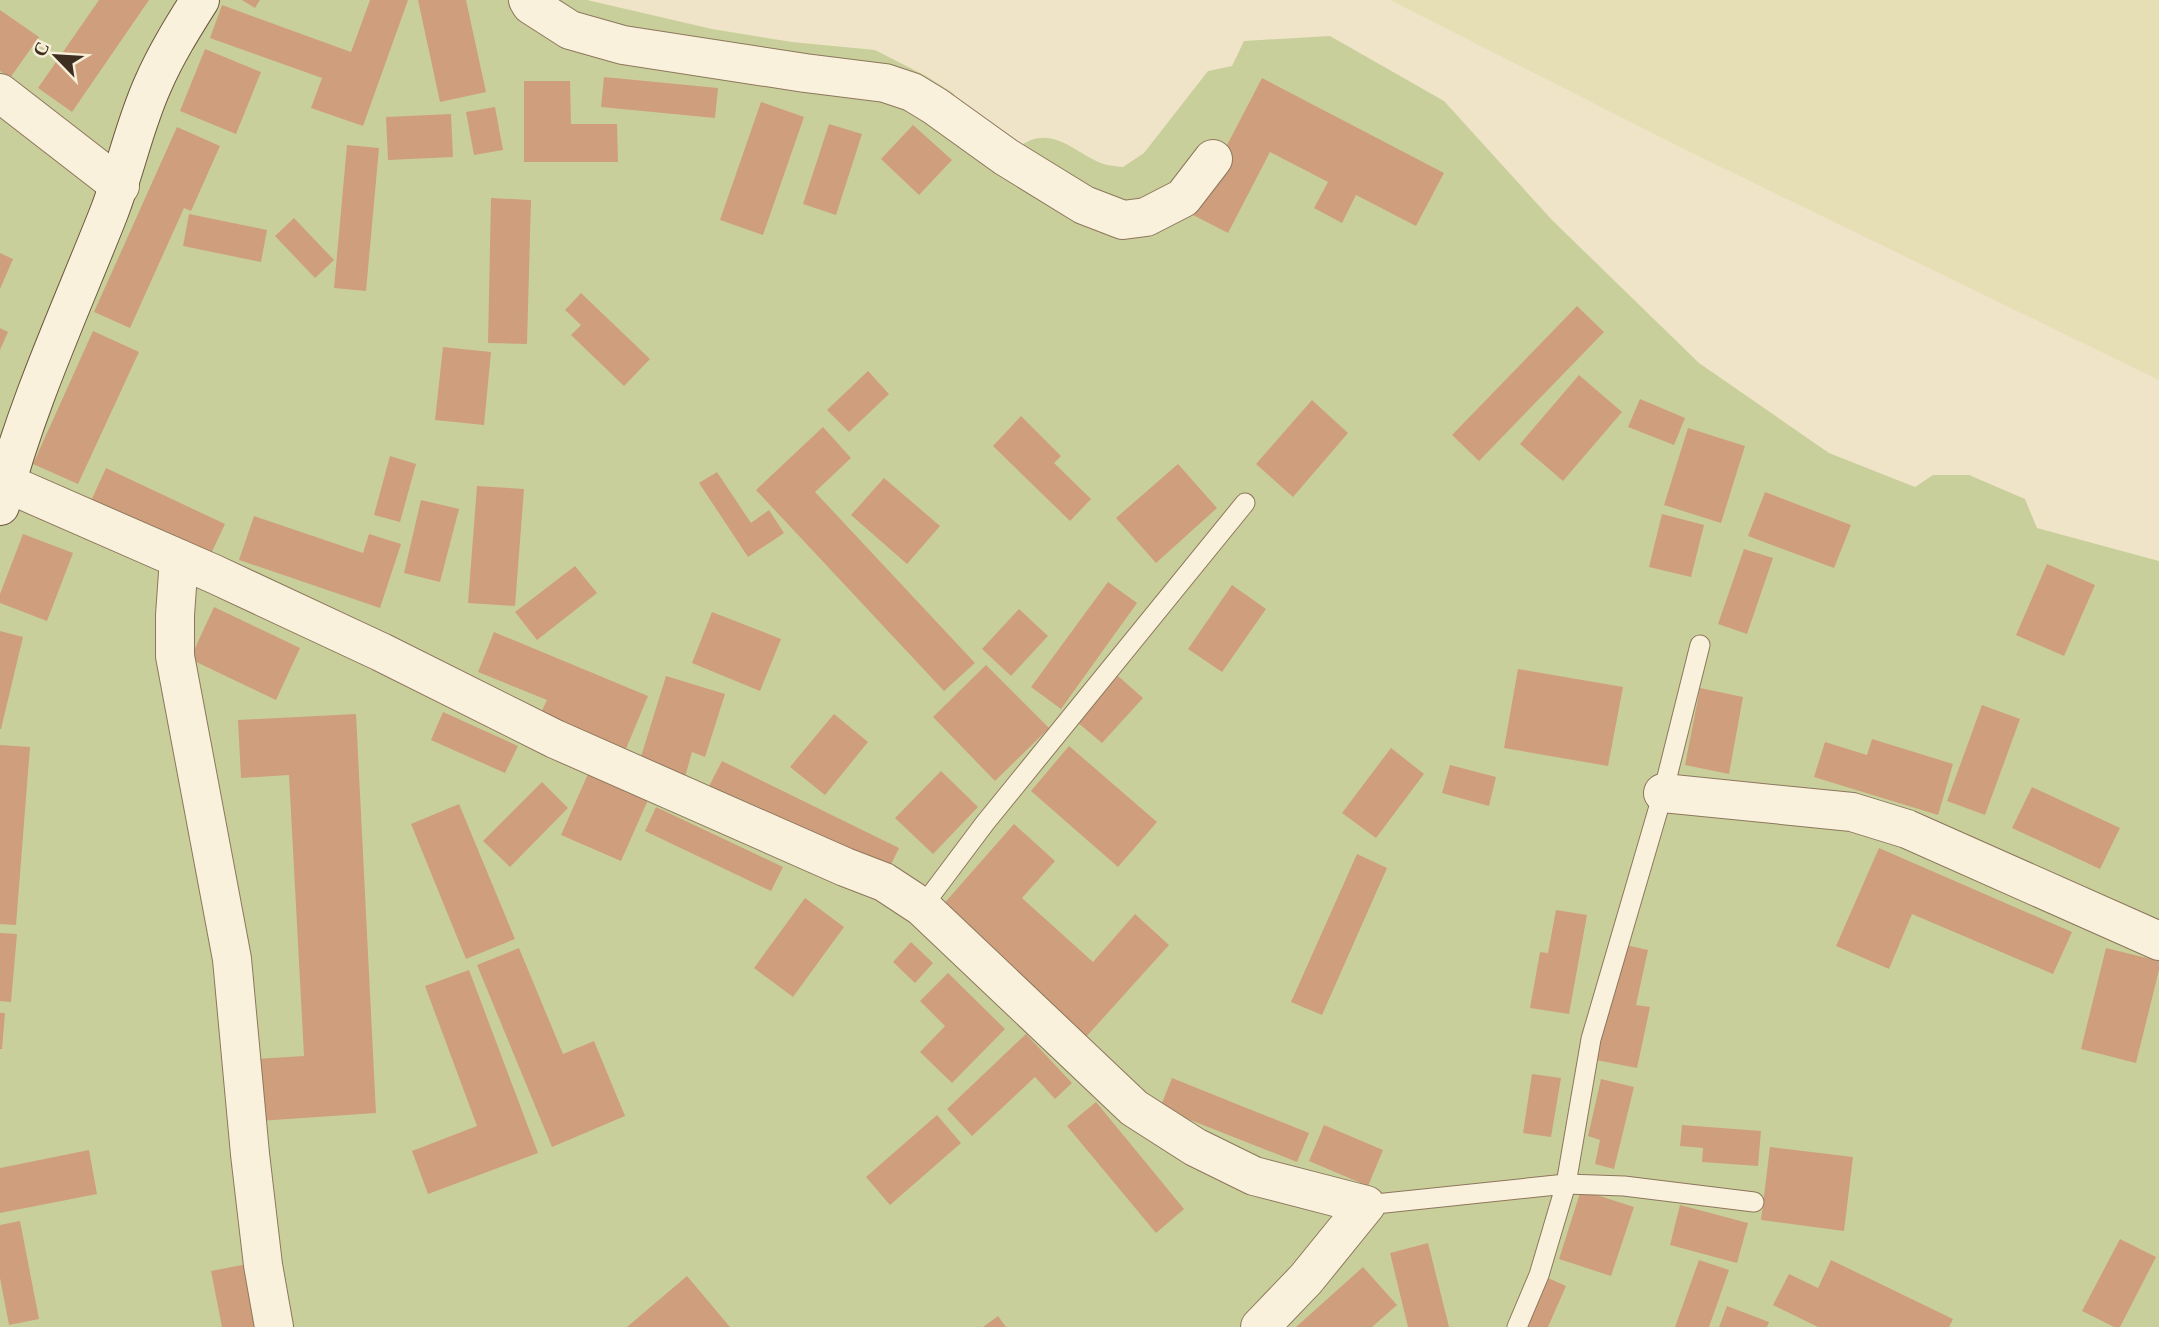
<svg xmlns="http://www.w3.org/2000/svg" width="2159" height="1327" font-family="'Libre Baskerville',serif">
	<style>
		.farmland { fill: #e6deb5 }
		.green { fill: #c9cf9b }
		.building { fill: #cf9f7d }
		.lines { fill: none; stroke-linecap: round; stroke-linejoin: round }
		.service-casing { stroke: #8d765c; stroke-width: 21 }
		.minor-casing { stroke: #8d765c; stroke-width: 40 }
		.secondary-casing { stroke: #6f573f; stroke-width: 40 }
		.service { stroke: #faf1dc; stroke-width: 19 }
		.minor { stroke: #faf1dc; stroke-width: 38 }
		.secondary { stroke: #faf1dc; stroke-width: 38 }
	</style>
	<rect width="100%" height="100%" fill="#f0e4c8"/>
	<polygon class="farmland" points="1390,0 2159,0 2159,380 1680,147"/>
	<path class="green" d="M0,0h587l125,29 80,13 83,8 51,26 27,17 25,37 39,18c34,-25 53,2 84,15 7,3 15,3 22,4l21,-14 64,-82 24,-5 12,-25 86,-5 114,65 108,119 147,143 130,90 86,34 18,-12h36l56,24 12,29 122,33v766h-2159z"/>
	<g class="building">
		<polygon points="99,0 149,0 72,112 38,88"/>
		<polygon points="242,0 260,0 255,8"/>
		<polygon points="370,0 408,0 363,126 311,108 322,78 210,38 222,5 351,52"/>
		<polygon points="418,0 466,0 486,92 440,102"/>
		<polygon points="0,10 39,37 10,78 0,71"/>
		<polygon points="205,49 261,72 236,134 180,111"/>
		<polygon points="604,77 718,88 715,118 601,107"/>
		<polygon points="1262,78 1444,173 1416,226 1356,195 1342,223 1314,208 1328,182 1270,152 1228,233 1191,214"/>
		<polygon points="524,81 570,81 571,124 617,124 618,162 524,162"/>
		<polygon points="761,102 804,117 763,235 720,220"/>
		<polygon points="495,107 503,150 474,155 466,112"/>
		<polygon points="451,114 453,157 388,160 386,117"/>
		<polygon points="829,124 862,134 836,215 803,204"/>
		<polygon points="913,125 952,160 919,195 881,159"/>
		<polygon points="177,127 220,146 191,211 184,208 130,328 94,312"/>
		<polygon points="347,145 379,148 366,291 334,288"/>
		<polygon points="491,198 531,200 527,344 488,343"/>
		<polygon points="189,214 267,230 261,262 183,246"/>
		<polygon points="294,218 334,260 315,278 275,236"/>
		<polygon points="0,253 13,259 0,289"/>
		<polygon points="581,293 650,359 624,386 571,335 581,325 565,310"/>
		<polygon points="1577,306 1604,332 1479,461 1452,435"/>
		<polygon points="0,328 8,332 0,350"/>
		<polygon points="93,331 139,352 78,484 33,464"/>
		<polygon points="443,347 491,352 484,425 435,420"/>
		<polygon points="868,371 889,394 849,432 827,410"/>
		<polygon points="1579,375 1622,412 1563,481 1520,444"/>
		<polygon points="1640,399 1685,418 1674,445 1628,427"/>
		<polygon points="1312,400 1348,433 1293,497 1256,464"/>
		<polygon points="1021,416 1061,456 1054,463 1091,499 1070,521 993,446"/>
		<polygon points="823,427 851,458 815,492 975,663 944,691 756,490"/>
		<polygon points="1688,428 1745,446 1721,523 1664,505"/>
		<polygon points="390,456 416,464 400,522 374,515"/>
		<polygon points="1178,464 1217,508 1156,563 1116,518"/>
		<polygon points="106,468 225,524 209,558 90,503"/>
		<polygon points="717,472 751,523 769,510 784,533 748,557 699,483"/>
		<polygon points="884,478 940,526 907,564 851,515"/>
		<polygon points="477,486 524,489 515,606 468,603"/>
		<polygon points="1765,492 1851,525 1834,568 1748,536"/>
		<polygon points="421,500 459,509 440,582 404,573"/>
		<polygon points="1662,514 1704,525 1691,577 1649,567"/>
		<polygon points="254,516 363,553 369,534 401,544 380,608 239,560"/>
		<polygon points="23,534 73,553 47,621 0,603 0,594"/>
		<polygon points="1744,549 1773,558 1747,634 1718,624"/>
		<polygon points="2047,564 2095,585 2064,656 2016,635"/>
		<polygon points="575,566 597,593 537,640 515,612"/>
		<polygon points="1108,582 1137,603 1061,709 1031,687"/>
		<polygon points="1232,585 1266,609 1222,672 1188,649"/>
		<polygon points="214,607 300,648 276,700 190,659"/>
		<polygon points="1019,609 1048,636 1011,676 982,649"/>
		<polygon points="712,612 781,639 760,691 692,663"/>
		<polygon points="0,631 23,637 1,729 0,729"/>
		<polygon points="494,632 648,696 623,756 537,721 547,700 478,672"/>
		<polygon points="986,665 1049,728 995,781 933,717"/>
		<polygon points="1518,669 1623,687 1608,766 1504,748"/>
		<polygon points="666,676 725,694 705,757 692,752 685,777 639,763"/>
		<polygon points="1118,676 1143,698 1102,743 1077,722"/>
		<polygon points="1700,688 1743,697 1729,774 1685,765"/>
		<polygon points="1982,705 2020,719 1985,815 1947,801"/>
		<polygon points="443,712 518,746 505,773 431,740"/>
		<polygon points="356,714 376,1113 259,1121 255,1059 304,1056 289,775 241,778 238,720"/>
		<polygon points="834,714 868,742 825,795 790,767"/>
		<polygon points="1872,739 1953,764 1938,815 1814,777 1825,742 1867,755"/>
		<polygon points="0,745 30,747 16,925 0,924"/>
		<polygon points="1069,746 1157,822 1118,867 1031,791"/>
		<polygon points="1391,748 1424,774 1376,838 1342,813"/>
		<polygon points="722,761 899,848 886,875 708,788"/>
		<polygon points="1450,765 1496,777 1489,806 1442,793"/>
		<polygon points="941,771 978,807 933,854 895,818"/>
		<polygon points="588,774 648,800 621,861 561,835"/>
		<polygon points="542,782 568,808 510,867 483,841"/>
		<polygon points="2032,787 2120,828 2100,869 2012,828"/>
		<polygon points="459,804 515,939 466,959 411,824"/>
		<polygon points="656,807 783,867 771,891 645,831"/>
		<polygon points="1014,824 1055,861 1022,898 1093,962 1135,914 1169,945 1086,1037 941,907"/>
		<polygon points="1879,848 2072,932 2053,974 1912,914 1889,969 1836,946"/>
		<polygon points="1357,854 1387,868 1322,1015 1291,1002"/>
		<polygon points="805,898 844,927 793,997 754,968"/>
		<polygon points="1556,910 1587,915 1569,1014 1530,1008 1540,952 1548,953"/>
		<polygon points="0,933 17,934 11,1002 0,1001"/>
		<polygon points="911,942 933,963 915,983 893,962"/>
		<polygon points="1621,944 1648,950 1636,1005 1650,1007 1637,1068 1596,1060"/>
		<polygon points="519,948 563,1054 594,1041 625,1116 552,1147 477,965"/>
		<polygon points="2106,948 2159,961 2159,970 2136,1063 2081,1049"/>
		<polygon points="469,970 538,1153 428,1194 412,1151 477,1126 425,986"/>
		<polygon points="948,973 1005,1029 952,1083 920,1052 945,1026 920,1001"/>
		<polygon points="0,1013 5,1013 2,1049 0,1049"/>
		<polygon points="1026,1034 1072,1083 1055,1099 1035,1077 972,1136 947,1109"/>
		<polygon points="1532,1074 1561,1078 1551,1137 1523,1133"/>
		<polygon points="1172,1078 1309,1133 1297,1162 1160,1108"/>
		<polygon points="1601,1079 1634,1087 1614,1169 1595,1164 1600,1140 1588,1136"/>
		<polygon points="1096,1102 1184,1209 1156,1233 1067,1126"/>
		<polygon points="937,1115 961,1143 890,1205 866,1177"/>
		<polygon points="1324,1125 1383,1150 1368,1186 1309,1161"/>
		<polygon points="1682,1125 1761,1131 1758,1166 1702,1162 1703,1148 1680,1146"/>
		<polygon points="1770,1147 1853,1157 1844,1231 1761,1220"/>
		<polygon points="89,1150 97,1194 0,1213 0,1168"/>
		<polygon points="1581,1190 1634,1207 1611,1276 1559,1259"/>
		<polygon points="1680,1205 1748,1223 1737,1263 1670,1245"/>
		<polygon points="20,1221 39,1319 9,1325 0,1278 0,1225"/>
		<polygon points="2120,1239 2156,1257 2120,1327 2114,1327 2082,1311"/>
		<polygon points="1428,1243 1449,1327 1408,1327 1390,1253"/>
		<polygon points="1699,1260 1729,1270 1709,1327 1675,1327"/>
		<polygon points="1831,1260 1953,1319 1949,1327 1818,1327 1773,1305 1789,1274 1818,1288"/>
		<polygon points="247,1264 259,1327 222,1327 211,1271"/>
		<polygon points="1363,1267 1397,1305 1372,1327 1296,1327"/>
		<polygon points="687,1276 730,1327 627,1327"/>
		<polygon points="1548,1278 1566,1286 1548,1327 1526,1327"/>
		<polygon points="1727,1306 1769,1322 1767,1327 1719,1327"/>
		<polygon points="998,1316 1006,1327 983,1327"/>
	</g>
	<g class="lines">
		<defs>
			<g id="service">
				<polyline points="922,907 985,823 1245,503"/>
				<polyline points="1366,1205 1566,1184 1624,1186 1754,1202"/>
				<polyline points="1517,1327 1539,1275 1566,1184 1591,1039 1663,793 1700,645"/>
			</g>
			<g id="minor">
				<polyline points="528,0 531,5 570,30 623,45 805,73 885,83 912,92 935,106 1006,157 1084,205 1123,220 1146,217 1183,198 1213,159"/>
				<polyline points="0,93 120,186"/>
				<polyline points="6,483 214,574 381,652 555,739 845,867 884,882 922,907 1134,1108 1195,1147 1254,1176 1366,1205 1306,1279 1260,1327"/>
				<polyline points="179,559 175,615 175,656 232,959 250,1154 263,1265 274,1327"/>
				<polyline points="1663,793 1852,812 1907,829 2159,941"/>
			</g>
			<path id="secondary" d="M0,506c26,-100 70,-195 108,-291 17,-43 26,-89 45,-131 13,-30 30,-57 47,-84"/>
		</defs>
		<use href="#service" class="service-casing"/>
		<use href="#minor" class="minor-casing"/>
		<use href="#secondary" class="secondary-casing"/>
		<use href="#service" class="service"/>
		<use href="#minor" class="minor"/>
		<use href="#secondary" class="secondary"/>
	</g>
	<g transform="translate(56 56) rotate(295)" stroke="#f7eed8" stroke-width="5" paint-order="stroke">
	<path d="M0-5L12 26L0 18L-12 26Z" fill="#3d2e20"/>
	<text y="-10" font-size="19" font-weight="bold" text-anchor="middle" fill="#3d2e20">С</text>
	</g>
</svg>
